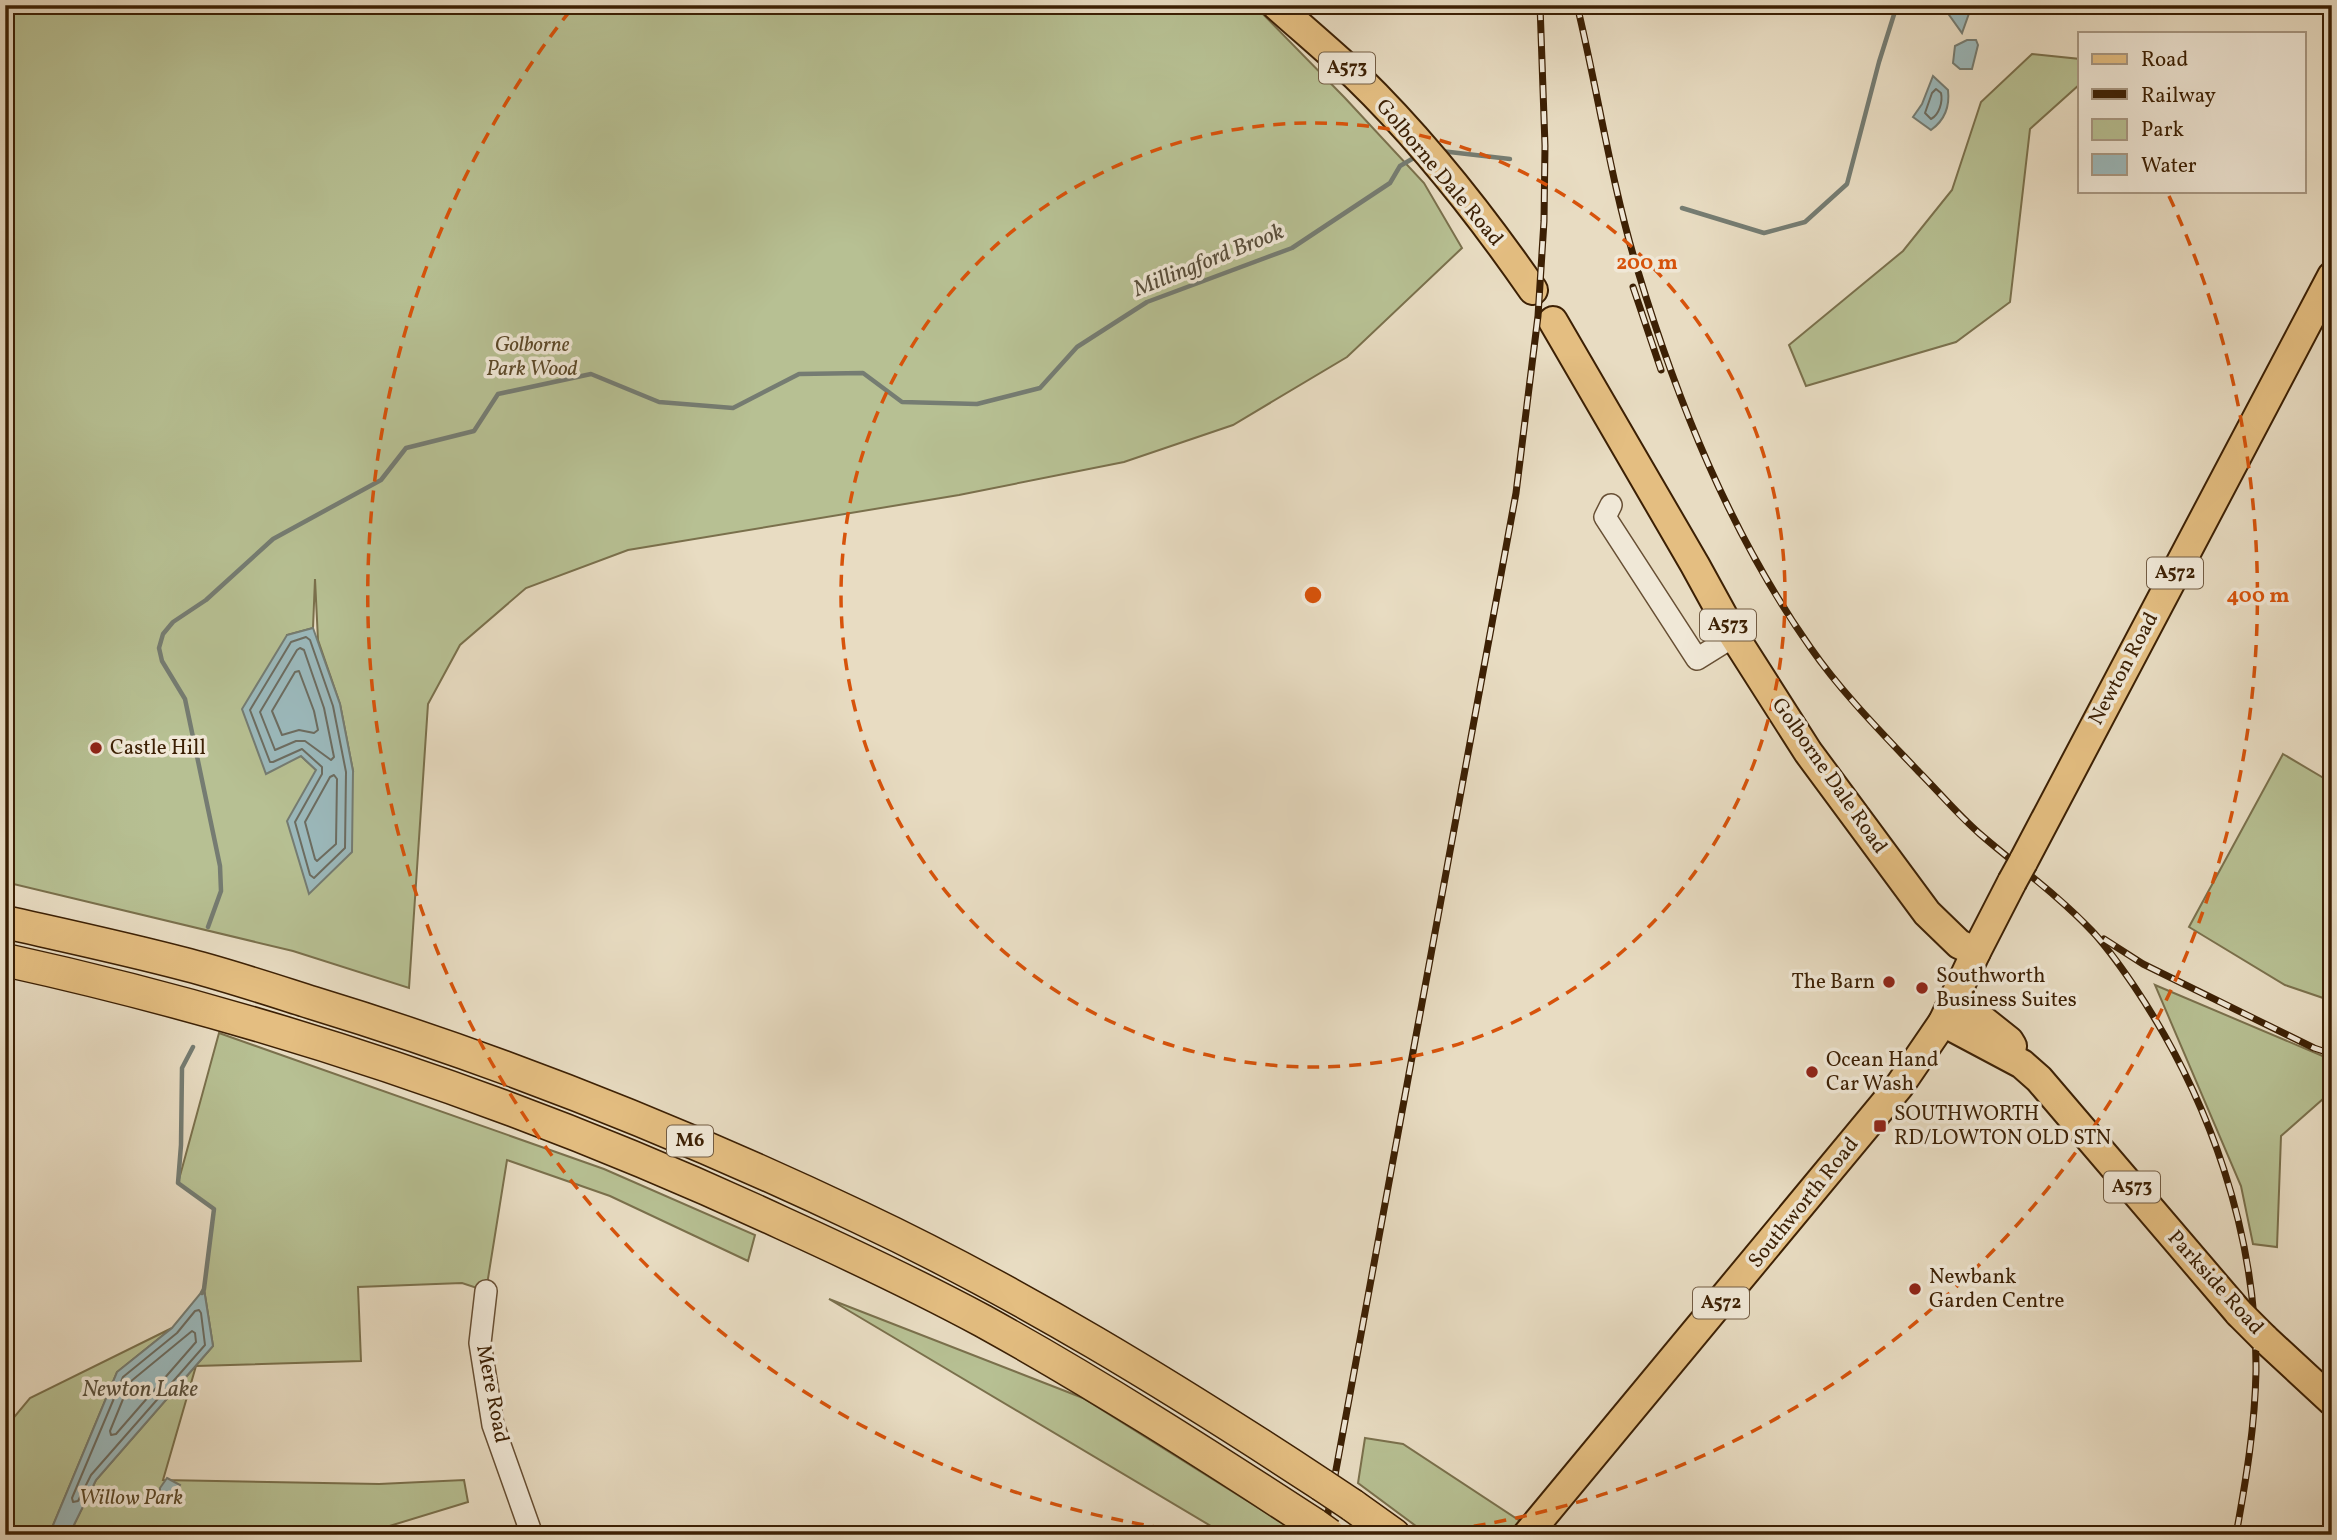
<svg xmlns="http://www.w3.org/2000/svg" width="2337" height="1540" font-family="Vollkorn,serif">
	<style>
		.green { fill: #b7c093; stroke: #7a704c; stroke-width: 2; fill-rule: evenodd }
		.water { fill: #9bb9bc; stroke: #757c72; stroke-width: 2 }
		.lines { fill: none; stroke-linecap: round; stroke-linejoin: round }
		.shore { stroke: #6c6c60; stroke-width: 2 }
		.stream { stroke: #757c72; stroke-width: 4.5 }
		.minor-casing { stroke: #674f34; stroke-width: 24 }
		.major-casing { stroke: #3c2004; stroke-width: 32 }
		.highway-casing { stroke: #3c2004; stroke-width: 35 }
		.minor { stroke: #f0e8d7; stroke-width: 21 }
		.major { stroke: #e4be81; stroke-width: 28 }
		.highway { stroke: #e4be81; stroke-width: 32 }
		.rail-casing { stroke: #3c2004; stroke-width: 7 }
		.rail { stroke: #f0e8d7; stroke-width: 4.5; stroke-dasharray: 13; stroke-linecap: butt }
		.major-bridge-casing { stroke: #3c2004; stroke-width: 32; stroke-linecap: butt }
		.highway-bridge-casing { stroke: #3c2004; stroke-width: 35; stroke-linecap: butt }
		.major-bridge { stroke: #e4be81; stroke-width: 28 }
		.highway-bridge { stroke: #e4be81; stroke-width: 32 }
		.ring { fill: none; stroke: #d7530b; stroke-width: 3.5; stroke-dasharray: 12 9 }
		.poi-dot { fill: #8f2418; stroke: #f0e8d7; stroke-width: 2.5 }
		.labels { text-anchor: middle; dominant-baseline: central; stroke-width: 7; stroke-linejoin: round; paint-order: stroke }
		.shield { fill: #f0e8d7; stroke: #725c43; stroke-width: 2 }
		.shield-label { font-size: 19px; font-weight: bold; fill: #3c2004 }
		.street-label { font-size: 21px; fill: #3c2004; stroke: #f0e8d7 }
		.park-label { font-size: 21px; font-style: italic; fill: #5b4828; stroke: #f0e8d7 }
		.poi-label { font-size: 21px; fill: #3c2004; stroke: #f0e8d7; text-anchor: start }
		.water-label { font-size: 23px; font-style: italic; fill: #584e3b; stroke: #f0e8d7 }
		.centre { fill: #d7530b; stroke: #f0e8d7; stroke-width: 3.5 }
		.ring-label { font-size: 21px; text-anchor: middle; font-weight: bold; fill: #d7530b; stroke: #f0e8d7; stroke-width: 7; stroke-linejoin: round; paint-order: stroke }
	</style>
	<rect width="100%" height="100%" fill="#e8dcc2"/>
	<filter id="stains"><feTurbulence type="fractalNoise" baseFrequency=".00286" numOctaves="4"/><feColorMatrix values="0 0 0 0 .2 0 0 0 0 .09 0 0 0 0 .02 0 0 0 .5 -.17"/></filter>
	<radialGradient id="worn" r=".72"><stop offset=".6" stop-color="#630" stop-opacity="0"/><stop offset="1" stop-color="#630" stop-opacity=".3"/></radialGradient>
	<g class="green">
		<path d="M5,5h1249l91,93 79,85 38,65 -115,109 -114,68 -109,37 -165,33 -331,55 -102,38 -66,57 -32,59 -19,284 -116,-37 -288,-69zM315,579l3,61 22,64 13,67 -37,-1 -15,-14 -14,-121 26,-7z"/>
		<polygon points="2032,54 2080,59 2080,84 2030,129 2010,302 1956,342 1806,386 1789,345 1903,251 1952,190 1981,102"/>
		<polygon points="2283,754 2332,783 2332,1001 2285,985 2189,927"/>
		<polygon points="2155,985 2332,1060 2332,1091 2281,1136 2277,1247 2253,1244 2241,1186"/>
		<polygon points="219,1033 604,1169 755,1235 748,1261 610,1196 507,1160 486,1291 462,1283 358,1287 361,1361 196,1366 163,1480 379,1484 464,1480 468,1502 360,1535 69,1535 96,1480 213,1346 204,1289 214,1209 178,1183"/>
		<polygon points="829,1299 1083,1398 1302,1535 1226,1535"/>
		<polygon points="172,1328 117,1372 49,1535 5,1535 5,1428 30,1398"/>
		<polygon points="1365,1438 1403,1444 1520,1521 1507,1535 1428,1535 1358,1483"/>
	</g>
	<g class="water">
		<polygon points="1942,5 1972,5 1962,33"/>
		<polygon points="1967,40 1976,40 1978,45 1972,69 1960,69 1953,63 1955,46"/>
		<path d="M1933,76l15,14c2,17 -3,30 -17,40l-18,-13 9,-13z"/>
		<polygon points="313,628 340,704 353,771 352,852 309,894 287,821 316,770 301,756 266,774 242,709 287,635"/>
		<polygon points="204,1289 213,1346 96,1480 69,1535 49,1535 117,1372 172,1328"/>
		<polygon points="167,1478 180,1485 175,1495 171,1498 160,1494 160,1488"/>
	</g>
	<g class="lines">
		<g class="shore">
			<path d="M1936,89l5,4c2,9 -2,22 -10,26l-6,-6 7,-20z"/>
			<polygon points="306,637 310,640 333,706 346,772 345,848 314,878 310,875 295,822 322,774 322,767 302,749 273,762 270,762 250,710 291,642"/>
			<polygon points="300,648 304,650 324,708 334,757 331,760 305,741 296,741 275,750 260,712 297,650"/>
			<polygon points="299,671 314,711 318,730 314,733 299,730 282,735 272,711 295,672"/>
			<polygon points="334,775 337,779 336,844 317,861 315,859 305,822 330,777"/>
			<polygon points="195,1311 199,1310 201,1313 205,1345 91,1475 78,1501 73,1502 72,1498 123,1377 177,1333"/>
			<polygon points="192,1331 195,1333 196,1342 116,1434 111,1435 110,1431 130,1382"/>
		</g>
		<g class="stream">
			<polyline points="1441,151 1510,159"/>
			<polyline points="1682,208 1764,233 1805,222 1847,184 1879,62 1897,5"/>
			<polyline points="208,927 221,891 220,866 185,699 162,661 159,648 163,634 173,622 206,600 273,539 381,480 406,448 474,431 498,394 591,374 659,402 733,408 799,374 863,373 902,402 977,404 1040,388 1077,347 1147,302 1292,248 1390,183 1400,166 1417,156"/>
			<polyline points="193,1047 182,1068 181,1145 178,1183 214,1209 204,1289 202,1293"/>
		</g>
		<defs>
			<g id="minor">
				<polyline points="1611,505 1605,517 1697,659 1734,636"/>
				<polyline points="486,1291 480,1343 493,1425 532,1535"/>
			</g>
			<g id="major">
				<path d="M1276,5c27,24 54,47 80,71 66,64 125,139 177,214"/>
				<polyline points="1553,321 1695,565 1734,636 1808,752 1927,913 1959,944 1976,952"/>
				<polyline points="2023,862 2332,276"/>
				<polyline points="1955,998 2009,1041 2012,1046"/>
				<polyline points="1943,1022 2022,1064 2039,1079 2239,1313"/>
				<polyline points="2264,1338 2332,1401"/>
				<polyline points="1527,1535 1900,1085 1943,1022 1976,952 2012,882"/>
			</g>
			<g id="highway">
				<path d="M5,922c62,14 123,27 183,43 42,11 84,25 125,38 187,57 369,130 546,214 161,76 314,170 463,268"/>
				<path d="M5,960c268,59 528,147 777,263 68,31 136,63 201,98 114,63 223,133 332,204"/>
				<polyline points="1352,1505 1394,1535"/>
			</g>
		</defs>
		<use href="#minor" class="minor-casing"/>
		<use href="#major" class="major-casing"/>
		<use href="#highway" class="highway-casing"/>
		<use href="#minor" class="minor"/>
		<use href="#major" class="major"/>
		<use href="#highway" class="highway"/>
		<defs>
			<g id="rail">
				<path d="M1577,5c21,87 34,177 60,263 40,133 93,265 173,379 32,46 71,85 109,125 20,20 39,43 61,62 37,32 78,61 112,97 16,17 29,36 42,55 76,113 123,248 122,385 -1,55 -10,109 -20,164"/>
				<polyline points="1633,287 1661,370"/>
				<polyline points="2104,939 2143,964 2314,1048 2332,1054"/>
				<polyline points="1324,1535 1516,493 1538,316 1544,221 1545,146 1540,5"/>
			</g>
		</defs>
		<use href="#rail" class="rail-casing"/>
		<use href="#rail" class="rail"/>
		<defs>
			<g id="major-bridge">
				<polyline points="2012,882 2023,862"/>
				<polyline points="2239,1313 2264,1338"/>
			</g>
			<g id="highway-bridge">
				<polyline points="1322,1485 1352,1505"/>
				<polyline points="1315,1525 1329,1535"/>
			</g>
		</defs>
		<use href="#major-bridge" class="major-bridge-casing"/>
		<use href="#highway-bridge" class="highway-bridge-casing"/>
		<use href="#major-bridge" class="major-bridge"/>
		<use href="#highway-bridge" class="highway-bridge"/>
	</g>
	<g class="ring">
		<circle cx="1313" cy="595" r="472"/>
		<path d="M1206 1534A945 945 0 0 1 573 7M2169 196A945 945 0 0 1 1420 1534"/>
	</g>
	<g class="poi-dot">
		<circle cx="96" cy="748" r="7"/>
		<circle cx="1889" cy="982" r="7"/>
		<circle cx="1922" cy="988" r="7"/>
		<circle cx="1812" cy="1072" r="7"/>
		<rect x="1873" y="1119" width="14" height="14" rx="3.5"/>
		<circle cx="1915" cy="1289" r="7"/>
	</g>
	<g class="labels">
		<g class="shield">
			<rect x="1319" y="52.5" width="56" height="31" rx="5"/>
			<rect x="2147" y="557.5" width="56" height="31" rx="5"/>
			<rect x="1700" y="609.5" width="56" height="31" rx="5"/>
			<rect x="667" y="1125.5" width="46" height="31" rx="5"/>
			<rect x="2104" y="1171.5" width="56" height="31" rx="5"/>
			<rect x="1693" y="1287.5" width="56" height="31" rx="5"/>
		</g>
		<g class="shield-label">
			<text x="1347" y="68">A573</text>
			<text x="2175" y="573">A572</text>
			<text x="1728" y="625">A573</text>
			<text x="690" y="1141">M6</text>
			<text x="2132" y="1187">A573</text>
			<text x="1721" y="1303">A572</text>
		</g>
		<g class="street-label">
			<text transform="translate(1439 173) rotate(50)">Golborne Dale Road</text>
			<text transform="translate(2124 669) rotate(-62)">Newton Road</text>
			<text transform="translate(1829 776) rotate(55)">Golborne Dale Road</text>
			<text transform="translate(1804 1203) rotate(-51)">Southworth Road</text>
			<text transform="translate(2215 1283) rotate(48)">Parkside Road</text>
			<text transform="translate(492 1394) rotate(79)">Mere Road</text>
		</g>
		<g class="park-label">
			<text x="532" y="345">Golborne<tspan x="532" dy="24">Park Wood</tspan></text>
			<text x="131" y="1498">Willow Park</text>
		</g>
		<g class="poi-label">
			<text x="110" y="748">Castle Hill</text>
			<text x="1936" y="976">Southworth<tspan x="1936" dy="24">Business Suites</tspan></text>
			<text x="1875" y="982" text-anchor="end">The Barn</text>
			<text x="1826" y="1060">Ocean Hand<tspan x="1826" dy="24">Car Wash</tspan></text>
			<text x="1894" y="1114">SOUTHWORTH<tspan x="1894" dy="24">RD/LOWTON OLD STN</tspan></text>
			<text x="1929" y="1277">Newbank<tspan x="1929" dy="24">Garden Centre</tspan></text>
		</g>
		<g class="water-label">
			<text transform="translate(1209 261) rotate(-22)">Millingford Brook</text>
			<text x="140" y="1390">Newton Lake</text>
		</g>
	</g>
	<circle cx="1313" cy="595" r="10" class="centre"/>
	<g class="ring-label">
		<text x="1647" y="269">200 m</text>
		<text x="2258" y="602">400 m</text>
	</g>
	<rect width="2337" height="1540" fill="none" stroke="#e8dcc2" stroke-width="28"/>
	<rect x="7" y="7" width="2323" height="1526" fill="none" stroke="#3c2004" stroke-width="3.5"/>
	<rect x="14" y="14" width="2309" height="1512" fill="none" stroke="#3c2004" stroke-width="2"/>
	<rect x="2078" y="32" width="228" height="161" fill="#f0e8d7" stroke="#a89883" stroke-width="2"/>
	<rect x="2092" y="54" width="35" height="10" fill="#e4be81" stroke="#a89883" stroke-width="2"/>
	<text x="2141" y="66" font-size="21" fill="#3c2004">Road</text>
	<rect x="2092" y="89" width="35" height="10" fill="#3c2004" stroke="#a89883" stroke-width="2"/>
	<text x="2141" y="102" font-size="21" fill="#3c2004">Railway</text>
	<rect x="2092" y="119" width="35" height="21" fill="#b7c093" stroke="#a89883" stroke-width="2"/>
	<text x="2141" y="136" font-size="21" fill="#3c2004">Park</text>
	<rect x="2092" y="154" width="35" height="21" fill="#9bb9bc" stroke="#a89883" stroke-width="2"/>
	<text x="2141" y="172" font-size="21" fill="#3c2004">Water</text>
	<rect width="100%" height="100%" filter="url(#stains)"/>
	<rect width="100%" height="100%" fill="url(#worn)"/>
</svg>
